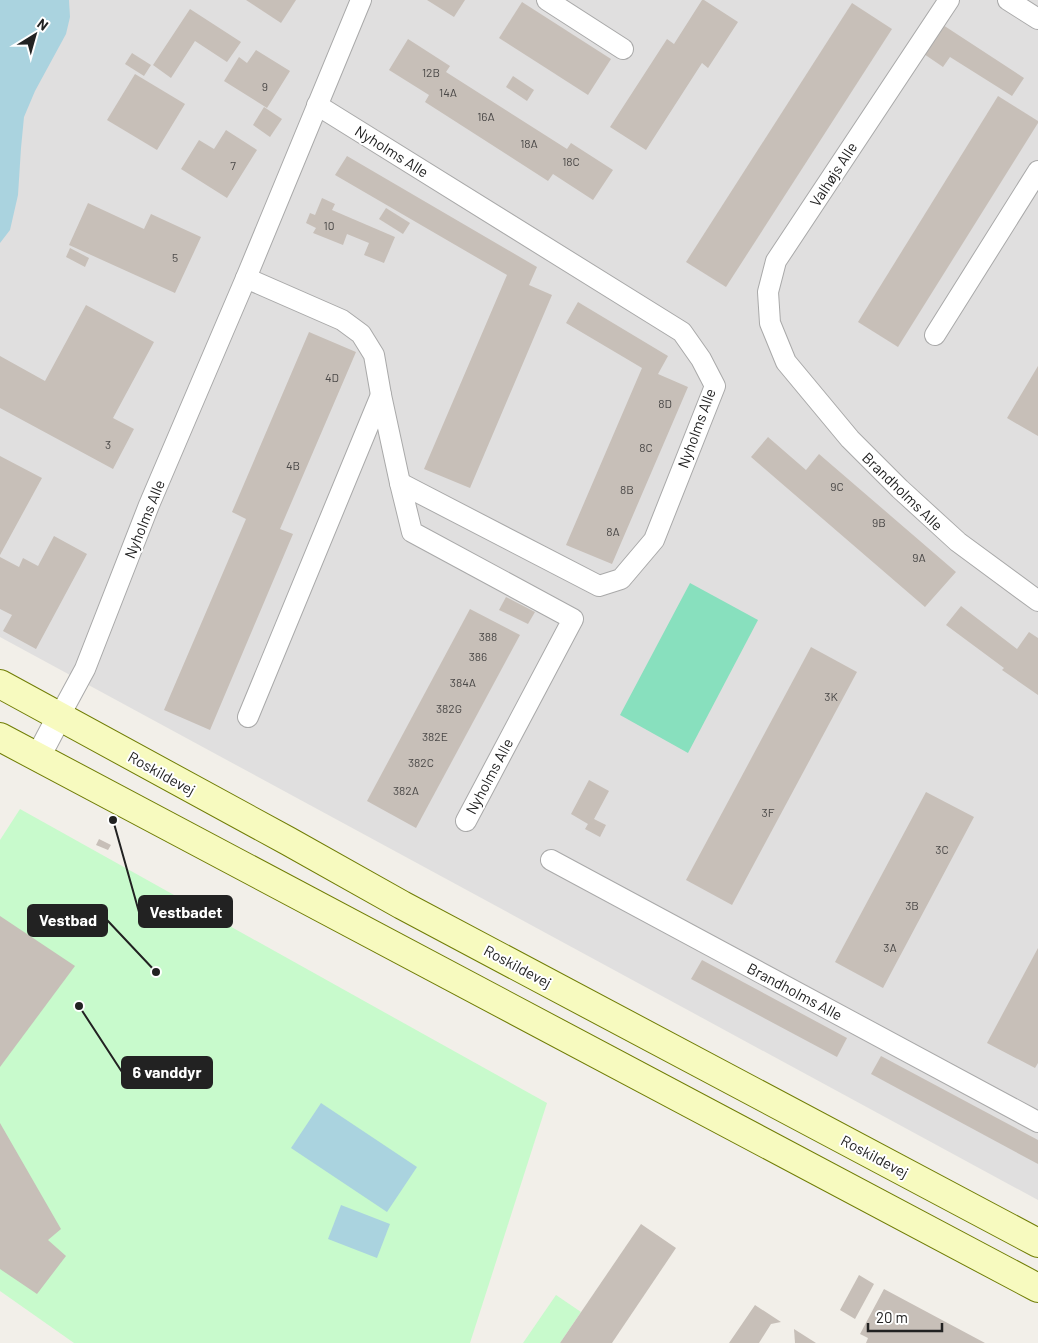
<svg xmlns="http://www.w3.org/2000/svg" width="1038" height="1343" font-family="Barlow,sans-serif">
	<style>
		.residential { fill: #e0dfdf }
		.park { fill: #c8facc }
		.pitch { fill: #88e0be }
		.water { fill: #aad3df }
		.building { fill: #c7bfb8 }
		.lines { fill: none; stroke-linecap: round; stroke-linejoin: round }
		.minor-casing { stroke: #a9a9a9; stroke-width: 22 }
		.tertiary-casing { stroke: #a9a9a9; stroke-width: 26 }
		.secondary-casing { stroke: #707d05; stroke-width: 30 }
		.minor { stroke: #fff; stroke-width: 20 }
		.tertiary { stroke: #fff; stroke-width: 24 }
		.secondary { stroke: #f7fabf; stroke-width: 28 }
		.labels { text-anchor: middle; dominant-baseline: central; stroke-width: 4; stroke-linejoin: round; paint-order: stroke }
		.number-label { font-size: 12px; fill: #4b4948 }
		.street-label { font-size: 15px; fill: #222; stroke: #fff }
		.leader { fill: none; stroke: #222; stroke-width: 2 }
		.callout-dot { fill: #222; stroke: #fff; stroke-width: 2 }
		.callout { fill: #222; stroke: #222; stroke-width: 2 }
		.callout-label { font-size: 16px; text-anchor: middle; font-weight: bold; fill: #fff }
	</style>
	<rect width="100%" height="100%" fill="#f2efe9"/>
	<polygon class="residential" points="0,0 1038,0 1038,1200 0,637"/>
	<g class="park">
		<polygon points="20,809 547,1103 470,1343 74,1343 0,1291 0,840"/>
		<polygon points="556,1295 581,1312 560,1343 523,1343"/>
	</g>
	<polygon class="pitch" points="690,583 758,620 688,753 620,715"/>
	<g class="water">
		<polygon points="0,0 69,0 70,17 66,34 35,91 24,117 21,148 18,195 10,230 0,243"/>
		<polygon points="321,1103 417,1167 387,1212 291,1148"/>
		<polygon points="341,1205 390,1224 377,1258 328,1239"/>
	</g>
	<g class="building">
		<polygon points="246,0 296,0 281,23"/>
		<polygon points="427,0 465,0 454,17"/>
		<polygon points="702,0 704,0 738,22 708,68 702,63 646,150 610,127 667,39 674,44"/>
		<polygon points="522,2 611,59 588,95 499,38"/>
		<polygon points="852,3 892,29 726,287 686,262"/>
		<polygon points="190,9 241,42 227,62 195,41 171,78 153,65"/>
		<polygon points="943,25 1024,78 1012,96 950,57 943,67 924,54"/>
		<polygon points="408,39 450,66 446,72 567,149 571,143 613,170 593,200 553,174 548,181 425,102 429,95 389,70"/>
		<polygon points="256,50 290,71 267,108 224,81 239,57 247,63"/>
		<polygon points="132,53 151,65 144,76 125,64"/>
		<polygon points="135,74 185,104 157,150 107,120"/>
		<polygon points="513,76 534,90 527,101 506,87"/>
		<polygon points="998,96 1038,121 1038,123 898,347 858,322"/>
		<polygon points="264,107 282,119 270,137 253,125"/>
		<polygon points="226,130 257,150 227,198 181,169 199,140 214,149"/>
		<polygon points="347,156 537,267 529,285 552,295 470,488 424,469 507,275 335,175"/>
		<polygon points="322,198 335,204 332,210 395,237 384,263 364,255 369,243 347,234 343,245 313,233 316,228 306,223 310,213 315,215"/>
		<polygon points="88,203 144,229 151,214 201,237 175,293 69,245"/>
		<polygon points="386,208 410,223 403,234 379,219"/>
		<polygon points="70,248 89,258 85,267 66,257"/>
		<polygon points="578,302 668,356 658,374 688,387 612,564 566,545 642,368 566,323"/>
		<polygon points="86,305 154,342 113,418 134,429 113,469 0,408 0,356 45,381"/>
		<polygon points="309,332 356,352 280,529 293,534 210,730 164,710 246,519 232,512"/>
		<polygon points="1038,366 1038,436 1007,418"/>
		<polygon points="768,437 806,470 819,454 956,572 925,607 751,457"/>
		<polygon points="0,456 42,478 0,555"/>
		<polygon points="54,536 87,554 36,649 3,631 12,615 0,609 0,557 19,567 23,558 38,566"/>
		<polygon points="506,597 535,612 528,624 499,610"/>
		<polygon points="961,606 1017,649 1029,632 1038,638 1038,695 1002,670 1004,668 946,625"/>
		<polygon points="470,609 520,635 416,828 367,801"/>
		<polygon points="811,647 857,672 732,905 686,880"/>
		<polygon points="589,780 609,791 594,819 606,825 600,837 585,829 588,824 571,814"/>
		<polygon points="926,792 974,817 883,988 835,962"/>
		<polygon points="99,839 111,845 108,850 96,845"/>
		<polygon points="0,916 75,966 0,1067"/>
		<polygon points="1038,948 1038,1063 1035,1068 987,1043"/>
		<polygon points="702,960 847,1038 837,1057 691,979"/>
		<polygon points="881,1056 1038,1140 1038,1164 871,1074"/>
		<polygon points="0,1123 61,1229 48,1240 66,1256 37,1294 0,1269"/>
		<polygon points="641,1224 676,1248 612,1343 560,1343"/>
		<polygon points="859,1275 874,1284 855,1319 840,1310"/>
		<polygon points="884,1289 985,1343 866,1343 868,1338 860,1334"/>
		<polygon points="755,1305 781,1322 771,1324 759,1343 729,1343"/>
		<polygon points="794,1329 816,1343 795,1343"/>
	</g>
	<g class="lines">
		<defs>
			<g id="minor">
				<polyline points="547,0 623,49"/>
				<polyline points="949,0 776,261 768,292 770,323 786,362 850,439 900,489 958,542 1038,601"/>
				<polyline points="1008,0 1038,19"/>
				<polyline points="317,105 682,332 701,359 715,386 654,540 621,579 599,586 400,483"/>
				<polyline points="246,278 342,320 361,334 374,355 381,395 400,483 412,532 573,619 466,821"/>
				<polyline points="935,335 1038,171"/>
				<polyline points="59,717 85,669 149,505 246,278 361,0"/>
				<polyline points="248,717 381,395"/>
				<polyline points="551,860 1038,1122"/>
			</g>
			<polyline id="tertiary" points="38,757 59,717"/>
			<g id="secondary">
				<polyline points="0,684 288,841 402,905 1038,1243"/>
				<polyline points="0,737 1038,1288"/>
			</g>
		</defs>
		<use href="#minor" class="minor-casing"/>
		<use href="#tertiary" class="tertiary-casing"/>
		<use href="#secondary" class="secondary-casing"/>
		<use href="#minor" class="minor"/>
		<use href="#tertiary" class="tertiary"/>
		<use href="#secondary" class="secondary"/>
	</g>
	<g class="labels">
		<g class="number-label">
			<text x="431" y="72">12B</text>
			<text x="265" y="86">9</text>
			<text x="448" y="92">14A</text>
			<text x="486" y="116">16A</text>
			<text x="529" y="143">18A</text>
			<text x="571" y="161">18C</text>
			<text x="233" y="165">7</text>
			<text x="329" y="225">10</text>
			<text x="175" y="257">5</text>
			<text x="332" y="377">4D</text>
			<text x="665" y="403">8D</text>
			<text x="108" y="444">3</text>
			<text x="646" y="447">8C</text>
			<text x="293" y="465">4B</text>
			<text x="837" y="486">9C</text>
			<text x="627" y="489">8B</text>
			<text x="879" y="522">9B</text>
			<text x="613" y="531">8A</text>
			<text x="919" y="557">9A</text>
			<text x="488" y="636">388</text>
			<text x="478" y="656">386</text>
			<text x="463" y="682">384A</text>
			<text x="831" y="696">3K</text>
			<text x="449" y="708">382G</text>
			<text x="435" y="736">382E</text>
			<text x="421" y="762">382C</text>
			<text x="406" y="790">382A</text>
			<text x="768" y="812">3F</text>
			<text x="942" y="849">3C</text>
			<text x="912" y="905">3B</text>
			<text x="890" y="947">3A</text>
		</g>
		<g class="street-label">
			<text transform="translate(392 151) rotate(32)">Nyholms Alle</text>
			<text transform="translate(833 174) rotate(-57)">Valhøjs Alle</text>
			<text transform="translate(696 428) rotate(-70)">Nyholms Alle</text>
			<text transform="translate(903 491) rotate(44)">Brandholms Alle</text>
			<text transform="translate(144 519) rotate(-68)">Nyholms Alle</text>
			<text transform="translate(162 773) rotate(29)">Roskildevej</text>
			<text transform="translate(489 776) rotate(-62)">Nyholms Alle</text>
			<text transform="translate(518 966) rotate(28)">Roskildevej</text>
			<text transform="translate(795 991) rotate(28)">Brandholms Alle</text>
			<text transform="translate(875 1156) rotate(28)">Roskildevej</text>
		</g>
	</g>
	<path class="leader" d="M113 820L139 912M156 972L107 920M79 1006L122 1072"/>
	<g class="callout-dot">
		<circle cx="113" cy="820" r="5"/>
		<circle cx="156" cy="972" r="5"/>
		<circle cx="79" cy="1006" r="5"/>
	</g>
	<g class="callout">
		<rect x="139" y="896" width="93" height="31" rx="5"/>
		<rect x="28" y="905" width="79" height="31" rx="5"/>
		<rect x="122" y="1057" width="90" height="31" rx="5"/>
	</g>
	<g class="callout-label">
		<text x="186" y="918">Vestbadet</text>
		<text x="68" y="926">Vestbad</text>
		<text x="167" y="1078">6 vanddyr</text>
	</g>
	<g transform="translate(35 35) rotate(37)" stroke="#ffffff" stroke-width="4" paint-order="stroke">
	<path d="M0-4L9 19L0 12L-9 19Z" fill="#222222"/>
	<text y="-8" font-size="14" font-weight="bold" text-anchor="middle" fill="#222222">N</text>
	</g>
	<path d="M868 1323v8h74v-8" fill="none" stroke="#222222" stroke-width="2.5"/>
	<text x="876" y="1323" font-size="15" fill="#222222" stroke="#ffffff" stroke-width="4" paint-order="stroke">20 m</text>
</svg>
